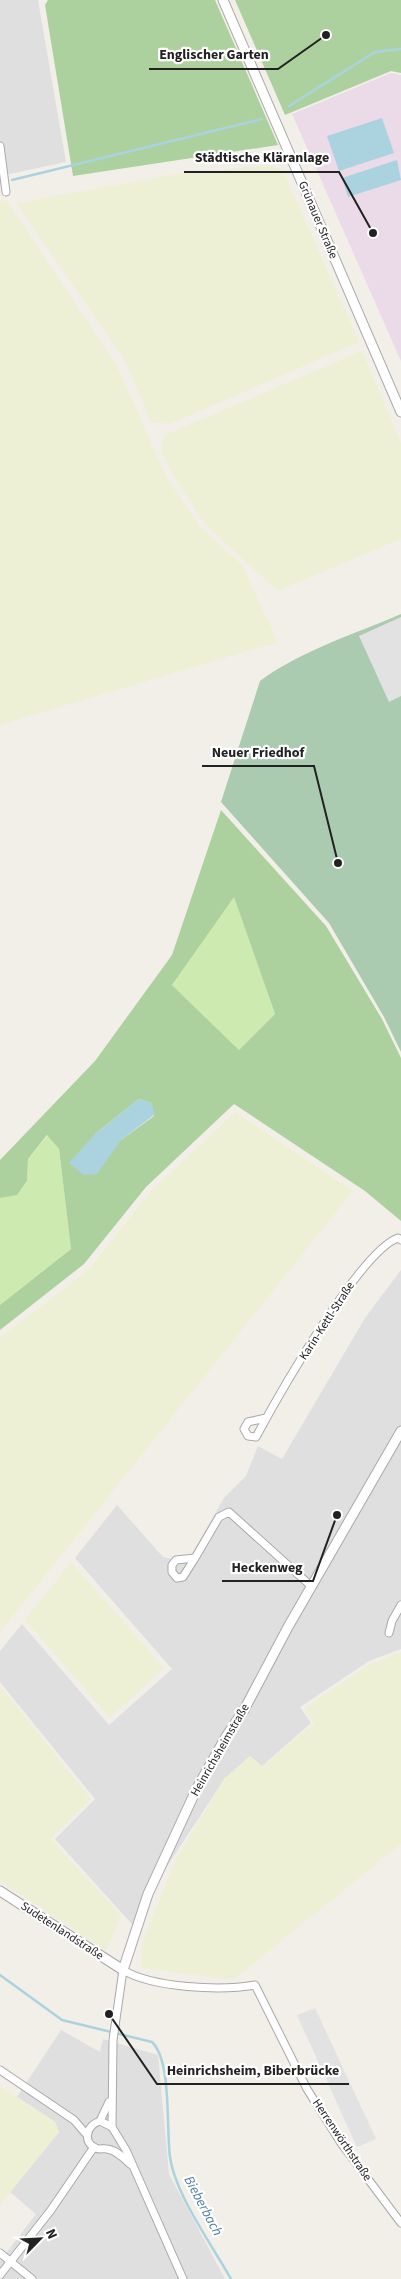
<svg xmlns="http://www.w3.org/2000/svg" width="401" height="2279" font-family="'Source Sans 3',sans-serif">
	<style>
		.residential { fill: #e0dfdf }
		.industrial { fill: #ebdbe8 }
		.farmland { fill: #eef0d5 }
		.grass { fill: #cdebb0 }
		.forest { fill: #add19e; fill-rule: evenodd }
		.cemetery { fill: #aacbaf }
		.parking { fill: #e2e2e2 }
		.water { fill: #aad3df }
		.lines { fill: none; stroke-linecap: round; stroke-linejoin: round }
		.stream { stroke: #aad3df; stroke-width: 2.5 }
		.minor-casing { stroke: #a9a9a9; stroke-width: 9 }
		.tertiary-casing { stroke: #a9a9a9; stroke-width: 11 }
		.minor { stroke: #fff; stroke-width: 7 }
		.tertiary { stroke: #fff; stroke-width: 9 }
		.labels { text-anchor: middle; dominant-baseline: central; stroke-width: 4.5; stroke-linejoin: round; paint-order: stroke }
		.street-label { font-size: 12px; fill: #222; stroke: #fff }
		.water-label { font-size: 14px; font-style: italic; fill: #4a7aab; stroke: #fff }
		.leader { fill: none; stroke: #222; stroke-width: 2 }
		.callout-dot { fill: #222; stroke: #fff; stroke-width: 2 }
		.callout-label { font-size: 14px; text-anchor: middle; font-weight: bold; fill: #222; stroke: #fff; stroke-width: 4.5; stroke-linejoin: round; paint-order: stroke }
	</style>
	<rect width="100%" height="100%" fill="#f2efe9"/>
	<g class="residential">
		<polygon points="0,0 38,0 66,162 0,176"/>
		<polygon points="401,1270 401,1649 369,1661 300,1707 311,1723 262,1766 225,1778 158,1880 140,1933 55,1839 95,1799 0,1682 0,1651 22,1624 109,1725 172,1669 75,1558 117,1505 163,1557 172,1559 191,1555 224,1498 246,1476 258,1446 282,1459 365,1318"/>
		<polygon points="61,2030 100,2052 103,2039 158,2055 169,2174 225,2279 0,2279 0,2261 36,2214 10,2192 59,2132 55,2122 17,2097"/>
	</g>
	<polygon class="industrial" points="391,73 401,75 401,361 292,114"/>
	<g class="farmland">
		<polygon points="267,165 283,170 359,342 170,424 151,422 124,359 16,203 172,175"/>
		<polygon points="6,200 117,366 167,478 200,527 242,565 278,642 0,725 0,201"/>
		<polygon points="362,351 401,442 401,539 277,591 204,523 169,469 161,447 165,435"/>
		<polygon points="235,1112 353,1191 0,1632 0,1338 89,1269 151,1191"/>
		<polygon points="71,1562 164,1668 110,1718 25,1620"/>
		<polygon points="401,1652 401,1844 233,1980 141,1968 143,1940 176,1859 225,1778 250,1756 262,1766 314,1724 304,1708 368,1665"/>
		<polygon points="0,1686 91,1799 51,1839 121,1916 106,1951 0,1881"/>
		<polygon points="0,2086 55,2122 59,2132 0,2205"/>
	</g>
	<g class="grass">
		<polygon points="234,896 275,1014 239,1050 172,985"/>
		<polygon points="48,1135 59,1149 71,1249 0,1305 0,1198 17,1194 27,1181 28,1159"/>
	</g>
	<g class="forest">
		<polygon points="48,0 215,0 278,145 73,176 45,5"/>
		<polygon points="235,0 401,0 401,73 391,71 285,115"/>
		<path d="M221,810l105,116 56,93 19,39v163l-36,-30 -131,-87 -88,83 -62,77 -84,66v-25l71,-56 -12,-100 -12,-14 -19,24 -1,22 -10,14 -17,3v-38l95,-99 77,-106zM234,897l41,117 -36,36 -67,-65zM139,1099l12,4 3,13 -33,24 -26,-6z"/>
	</g>
	<path class="cemetery" d="M401,614v438l-17,-35 -55,-94 -108,-121 39,-121c40,-30 95,-47 141,-67z"/>
	<g class="parking">
		<polygon points="401,617 401,696 389,702 359,636"/>
		<polygon points="315,2008 376,2139 357,2147 297,2015"/>
	</g>
	<g class="water">
		<polygon points="382,118 394,153 339,171 327,136"/>
		<polygon points="397,160 401,180 348,197 342,178"/>
		<polygon points="139,1099 152,1103 154,1115 121,1140 97,1174 84,1175 69,1163 95,1134"/>
	</g>
	<g class="lines">
		<g class="stream">
			<polyline points="289,106 375,52 401,49"/>
			<polyline points="12,180 262,119"/>
			<path d="M0,1975l62,45 90,22c20,19 14,86 18,115 5,37 42,88 61,122"/>
		</g>
		<defs>
			<g id="minor">
				<polyline points="0,146 6,192"/>
				<path d="M266,1418l-18,4 -4,7 4,7 8,1c21,-39 104,-186 142,-199l3,2"/>
				<polyline points="195,1558 176,1560 172,1565 172,1572 177,1578 183,1577 195,1558 219,1517 229,1512 311,1586"/>
				<polyline points="389,1633 392,1621 401,1605"/>
				<polyline points="0,2070 74,2120 87,2135"/>
				<polyline points="100,2121 109,2102"/>
				<path d="M112,2127l-12,-6c-13,4 -18,20 -5,27 5,2 8,0 12,1 9,1 17,9 23,15"/>
				<polyline points="0,2253 32,2279"/>
				<polyline points="0,2275 51,2210 94,2147"/>
				<path d="M183,2279l-57,-129 -14,-23 1,-87 10,-70c30,18 98,21 132,15l52,104 34,54 60,80"/>
			</g>
			<g id="tertiary">
				<polyline points="223,0 401,412"/>
				<polyline points="0,1891 123,1970 148,1894 197,1788 227,1735 244,1710 288,1627 401,1431"/>
			</g>
		</defs>
		<use href="#minor" class="minor-casing"/>
		<use href="#tertiary" class="tertiary-casing"/>
		<use href="#minor" class="minor"/>
		<use href="#tertiary" class="tertiary"/>
	</g>
	<g class="labels">
		<g class="street-label">
			<text transform="translate(318 220) rotate(67)">Grünauer Straße</text>
			<text transform="translate(327 1321) rotate(-57)">Karin-Kettl-Straße</text>
			<text transform="translate(220 1750) rotate(-60)">Heinrichsheimstraße</text>
			<text transform="translate(62 1931) rotate(33)">Sudetenlandstraße</text>
			<text transform="translate(342 2140) rotate(56)">Herrenwörthstraße</text>
		</g>
		<g class="water-label">
			<text transform="translate(203 2206) rotate(62)">Bieberbach</text>
		</g>
	</g>
	<path class="leader" d="M326 35L278 69H149M373 233L339 172H184M338 863L314 766H202M337 1515L313 1581H222M109 2014L157 2084H349"/>
	<g class="callout-dot">
		<circle cx="326" cy="35" r="5"/>
		<circle cx="373" cy="233" r="5"/>
		<circle cx="338" cy="863" r="5"/>
		<circle cx="337" cy="1515" r="5"/>
		<circle cx="109" cy="2014" r="5"/>
	</g>
	<g class="callout-label">
		<text x="214" y="59">Englischer Garten</text>
		<text x="262" y="162">Städtische Kläranlage</text>
		<text x="258" y="757">Neuer Friedhof</text>
		<text x="267" y="1572">Heckenweg</text>
		<text x="253" y="2075">Heinrichsheim, Biberbrücke</text>
	</g>
	<g transform="translate(40 2239) rotate(66)" stroke="#ffffff" stroke-width="4" paint-order="stroke">
	<path d="M0-4L9 19L0 12L-9 19Z" fill="#222222"/>
	<text y="-8" font-size="14" font-weight="bold" text-anchor="middle" fill="#222222">N</text>
	</g>
</svg>
